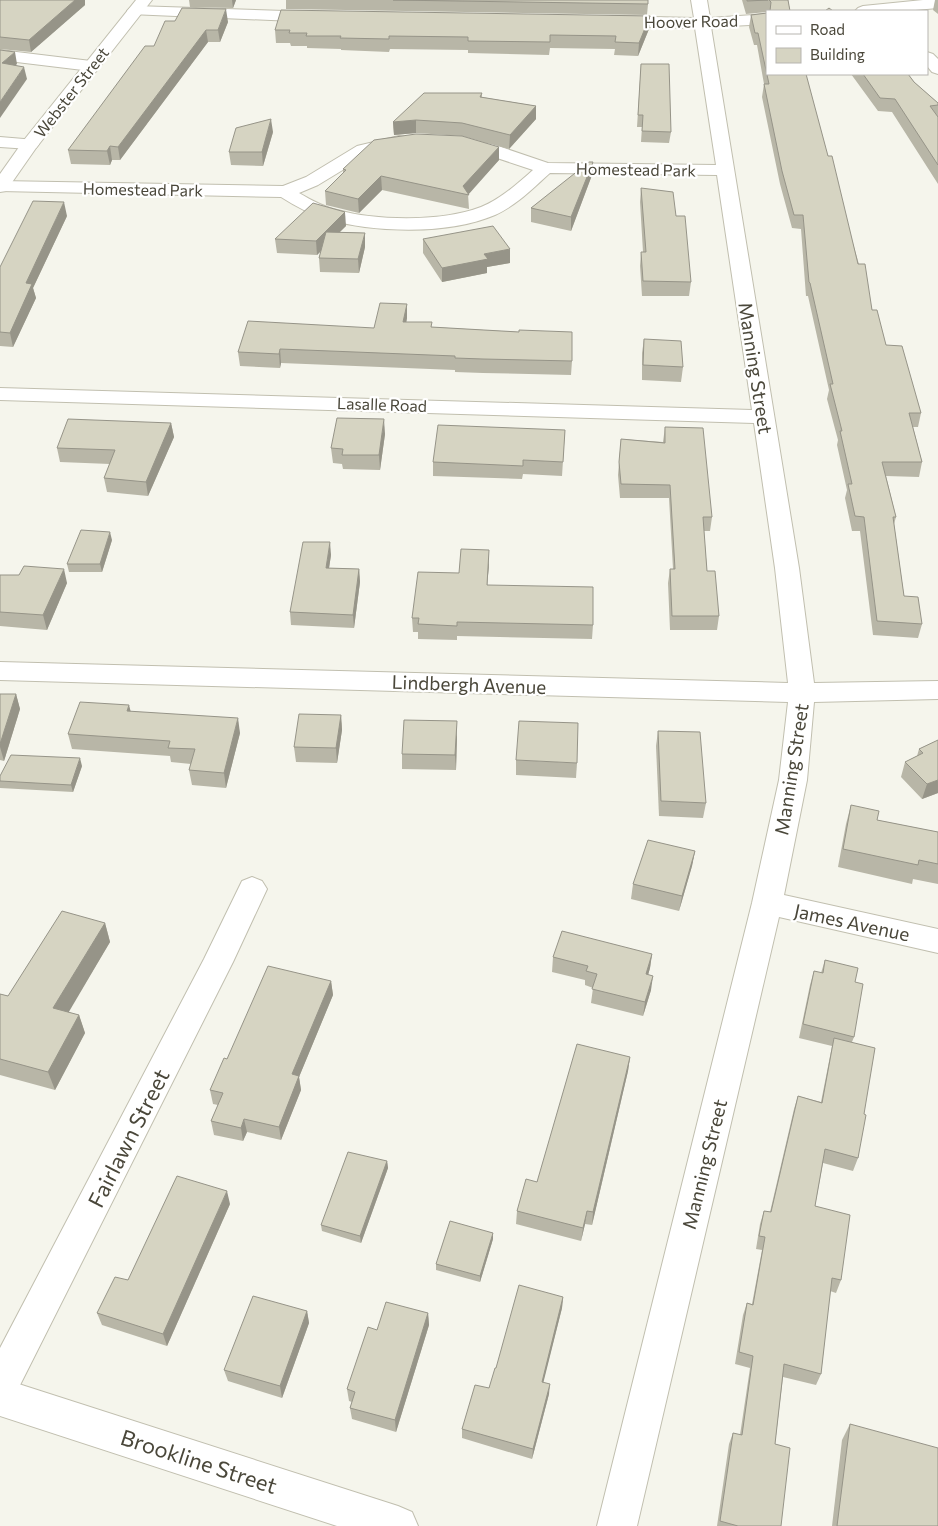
<svg xmlns="http://www.w3.org/2000/svg" width="938" height="1526" font-family="Commissioner,sans-serif">
	<style>
		.lines { fill: none; stroke-linecap: round; stroke-linejoin: round }
		.minor-casing { stroke: #c1bfaf; stroke-width: 2 }
		.tertiary-casing { stroke: #c1bfaf; stroke-width: 2 }
		.minor { fill: #fff; fill-rule: evenodd }
		.tertiary { fill: #fff; fill-rule: evenodd }
		.wall { fill: #b8b6a7 }
		.shaded-wall { fill: #969488 }
		.building { fill: #d6d4c2; stroke: #969488 }
		.labels { text-anchor: middle; dominant-baseline: central; stroke-width: 4.5; stroke-linejoin: round; paint-order: stroke }
		.far-street-label { font-size: 16px; fill: #4a473a; stroke: #fff }
		.street-label { font-size: 19px; fill: #4a473a; stroke: #fff }
		.near-street-label { font-size: 22px; fill: #4a473a; stroke: #fff }
	</style>
	<rect width="100%" height="100%" fill="#f5f5ec"/>
	<g class="lines">
		<defs>
			<g id="minor">
				<path d="M691,0h16l3,18 57,-4v10l-56,3 88,541 15,115 124,-2v18l-124,3 -7,78 -23,115 154,34v24l-159,-36 -142,609h-40l155,-623 27,-123 9,-78 -788,-22v-18l788,21 -13,-115 -21,-145 -754,-23v-12l752,22 -35,-235 -167,-2c-17,15 -33,32 -55,42 -47,20 -120,18 -169,4 -16,-5 -31,-13 -45,-22l-281,-6v-10l283,5 23,-9 51,-31 42,-10 6,1 3,4 -3,4 -36,9 -51,31 -19,8c12,7 25,14 38,17 40,11 105,12 144,-3 20,-8 36,-23 52,-37l-51,-17 -24,-5 -3,-4 3,-4 6,-1 28,5 56,19 168,2 -21,-137 -83,-2 -6,-2 -2,-3 2,-3 6,-2 82,2z"/>
				<polygon points="923,0 938,0 938,8 904,11 855,11 858,8 863,6"/>
				<polygon points="135,6 316,12 321,14 324,17 321,20 316,22 130,14 127,11 130,8"/>
				<polygon points="0,50 91,61 97,63 99,66 97,69 91,71 0,60"/>
				<polygon points="927,52 933,54 938,59 938,74 932,72 927,66"/>
				<polygon points="0,137 36,140 39,144 36,148 30,149 0,147"/>
				<polygon points="252,877 262,881 267,889 233,962 13,1399 0,1405 0,1348 204,959 242,881"/>
			</g>
			<g id="tertiary">
				<polygon points="136,0 152,0 36,148 6,191 0,192 0,174 24,140"/>
				<polygon points="0,1378 398,1506 412,1512 418,1526 337,1526 0,1416"/>
			</g>
		</defs>
		<use href="#minor" class="minor-casing"/>
		<use href="#tertiary" class="tertiary-casing"/>
		<use href="#minor" class="minor"/>
		<use href="#tertiary" class="tertiary"/>
	</g>
	<g class="wall">
		<polygon points="0,0 85,5 31,52 0,49"/>
		<polygon points="189,0 236,0 233,8 190,7"/>
		<polygon points="286,0 648,0 648,4 647,15 286,9"/>
		<polygon points="742,0 788,0 790,11 767,11 767,12 746,14"/>
		<polygon points="935,0 938,0 938,14 933,10"/>
		<polygon points="751,15 828,156 872,310 886,345 921,413 918,427 913,427 922,462 919,477 886,476 896,517 894,524 904,596 922,624 918,638 873,635 860,531 852,531 845,498 847,490 837,445 838,440 827,399 829,390 808,296 806,296 801,229 792,228 780,184 762,97 764,84 757,45 754,45 749,27"/>
		<polygon points="650,16 649,29 638,56 614,55 615,49 550,48 549,55 468,53 468,50 390,49 389,52 341,50 341,49 307,48 307,46 291,46 290,43 276,43 275,30"/>
		<polygon points="228,22 220,42 208,42 120,160 112,160 110,165 71,164 68,150 154,46"/>
		<polygon points="641,64 671,132 669,143 641,142 642,127 637,127"/>
		<polygon points="851,74 908,74 914,82 938,103 938,184 892,112 878,111"/>
		<polygon points="482,93 482,97 536,106 536,119 509,149 462,136 416,133 394,135 393,122"/>
		<polygon points="273,132 263,166 231,165 229,152"/>
		<polygon points="499,147 499,160 468,194 469,209 382,190 359,213 326,205 325,191 343,173 343,169"/>
		<polygon points="593,162 592,175 571,231 531,222 531,208"/>
		<polygon points="641,188 676,216 691,282 689,296 642,296 640,266 641,252 643,252 640,202"/>
		<polygon points="67,216 33,288 36,298 13,347 0,346 0,267"/>
		<polygon points="346,226 339,232 365,233 365,247 359,273 320,272 319,258 321,251 317,255 277,253 275,239"/>
		<polygon points="423,239 510,249 510,263 487,267 487,273 442,282 423,253"/>
		<polygon points="407,304 407,318 406,322 432,327 519,332 572,361 571,375 483,373 455,372 455,370 281,363 280,368 240,366 238,352 374,328"/>
		<polygon points="644,339 683,367 681,382 642,380 642,353"/>
		<polygon points="171,423 174,437 148,496 107,492 104,478 110,464 60,462 57,448"/>
		<polygon points="665,427 712,517 710,531 704,531 707,571 719,616 717,630 670,630 668,583 670,569 673,569 669,498 620,498 618,475 621,439 663,442"/>
		<polygon points="565,430 562,476 523,474 522,479 433,476 433,462"/>
		<polygon points="385,434 380,470 343,469 342,464 333,463 331,448"/>
		<polygon points="112,540 102,572 69,572 67,564"/>
		<polygon points="331,555 329,568 359,569 360,582 354,628 291,625 290,612"/>
		<polygon points="489,564 487,585 593,625 592,639 457,636 457,640 418,639 418,632 413,632 412,618 459,573"/>
		<polygon points="0,575 67,583 47,630 0,626"/>
		<polygon points="0,694 16,694 20,709 4,761 0,760"/>
		<polygon points="131,712 240,733 226,788 192,785 189,770 191,764 171,762 170,756 72,749 68,734"/>
		<polygon points="341,715 342,730 337,763 296,762 294,747"/>
		<polygon points="658,731 706,803 703,818 659,816 656,746"/>
		<polygon points="457,736 456,770 402,769 402,754"/>
		<polygon points="938,740 938,793 922,799 901,777 905,762 917,756 919,749"/>
		<polygon points="516,760 577,763 576,778 516,775"/>
		<polygon points="82,766 73,792 0,788 0,776"/>
		<polygon points="851,805 877,820 938,832 938,884 913,879 912,884 838,867 846,824"/>
		<polygon points="695,851 692,866 679,911 631,899 633,884"/>
		<polygon points="105,923 110,942 68,1012 79,1015 85,1033 55,1090 0,1075 0,994 8,996"/>
		<polygon points="652,954 650,968 648,975 651,990 643,1016 591,1003 593,988 585,985 585,980 552,972 553,957"/>
		<polygon points="825,960 855,982 854,1037 852,1042 864,1114 858,1158 853,1171 823,1163 815,1206 841,1280 836,1293 830,1291 821,1374 816,1385 783,1377 775,1444 781,1526 717,1526 729,1444 733,1433 740,1435 750,1368 735,1364 743,1315 747,1303 752,1304 762,1250 756,1249 760,1224 764,1211 770,1212 794,1109 798,1096 821,1102 832,1046 799,1038 810,985 814,971 821,973"/>
		<polygon points="331,981 333,995 299,1077 301,1090 281,1140 247,1132 243,1141 214,1135 211,1121 218,1105 213,1104 210,1090 227,1059"/>
		<polygon points="630,1057 628,1071 592,1225 585,1224 581,1241 516,1224 517,1211 537,1182"/>
		<polygon points="387,1161 388,1168 361,1243 322,1231 321,1225"/>
		<polygon points="230,1204 167,1346 102,1325 97,1313 128,1280"/>
		<polygon points="493,1239 480,1282 436,1270 436,1264"/>
		<polygon points="563,1297 562,1308 543,1382 549,1394 532,1459 462,1438 462,1429 489,1388 496,1368"/>
		<polygon points="307,1311 309,1323 282,1398 228,1381 224,1370"/>
		<polygon points="428,1313 429,1325 396,1432 352,1419 350,1408 352,1402 349,1401 347,1389 377,1330"/>
		<polygon points="850,1424 938,1526 832,1526 842,1440"/>
	</g>
	<g class="shaded-wall">
		<polygon points="75,0 85,0 85,5 31,52 29,40"/>
		<polygon points="232,0 236,0 233,8"/>
		<polygon points="226,9 228,22 220,42 218,30"/>
		<polygon points="650,16 649,29 638,56 639,43"/>
		<polygon points="206,30 208,42 120,160 118,147"/>
		<polygon points="15,52 17,64 5,75 2,63"/>
		<polygon points="24,67 27,79 0,118 0,102"/>
		<polygon points="536,106 536,119 509,149 510,135"/>
		<polygon points="271,119 273,132 263,166 262,152"/>
		<polygon points="416,120 416,133 394,135 393,122"/>
		<polygon points="110,146 112,160 110,165 107,151"/>
		<polygon points="499,147 499,160 468,195 463,186"/>
		<polygon points="593,162 592,175 571,231 571,217"/>
		<polygon points="381,176 382,190 359,213 358,199"/>
		<polygon points="64,202 67,216 33,288 36,298 13,347 10,333 26,283"/>
		<polygon points="345,212 346,226 317,255 316,241"/>
		<polygon points="365,233 365,247 359,273 358,259"/>
		<polygon points="510,249 510,263 487,267 487,273 442,282 442,268 484,254"/>
		<polygon points="407,304 407,318 404,335 403,322"/>
		<polygon points="280,349 281,363 280,368 279,354"/>
		<polygon points="384,419 385,434 380,470 379,455"/>
		<polygon points="171,423 174,437 148,496 146,482"/>
		<polygon points="110,532 112,540 102,572 100,564"/>
		<polygon points="330,542 331,555 327,581 326,568"/>
		<polygon points="489,550 489,564 486,599 487,585"/>
		<polygon points="64,569 67,583 47,630 43,615"/>
		<polygon points="359,569 360,582 354,628 353,615"/>
		<polygon points="16,694 20,709 4,761 0,747 0,744"/>
		<polygon points="129,705 133,720 127,711"/>
		<polygon points="341,715 342,730 337,763 336,748"/>
		<polygon points="238,718 240,733 226,788 224,773"/>
		<polygon points="457,721 457,736 456,770 455,755"/>
		<polygon points="80,758 82,766 73,792 71,785"/>
		<polygon points="938,780 938,793 922,799 927,784"/>
		<polygon points="695,851 692,866 679,911 682,896"/>
		<polygon points="105,923 110,942 60,1027 53,1008"/>
		<polygon points="652,954 650,968 644,989 646,974"/>
		<polygon points="653,976 651,990 643,1016 645,1002"/>
		<polygon points="331,981 333,995 299,1077 301,1090 281,1140 279,1127 292,1074"/>
		<polygon points="79,1015 85,1033 55,1090 48,1072"/>
		<polygon points="630,1057 628,1071 592,1225 593,1212"/>
		<polygon points="244,1119 247,1132 243,1141 241,1128"/>
		<polygon points="387,1161 388,1168 361,1243 360,1236"/>
		<polygon points="227,1191 230,1204 167,1346 163,1334"/>
		<polygon points="587,1211 585,1224 581,1241 583,1228"/>
		<polygon points="493,1233 493,1239 480,1282 480,1276"/>
		<polygon points="563,1297 562,1308 541,1392 542,1382"/>
		<polygon points="307,1311 309,1323 282,1398 280,1386"/>
		<polygon points="428,1313 429,1325 396,1432 395,1420"/>
		<polygon points="550,1384 549,1394 532,1459 533,1449"/>
	</g>
	<g class="building">
		<polygon points="0,0 75,0 29,40 0,37"/>
		<polygon points="393,0 648,0 648,4"/>
		<polygon points="747,0 768,0 747,1"/>
		<polygon points="769,0 788,0 790,11 770,11 771,2"/>
		<polygon points="182,8 226,9 218,30 206,30 118,147 110,146 107,151 68,150 145,46 154,46 165,21 175,21"/>
		<polygon points="829,8 833,11 825,11"/>
		<polygon points="281,10 650,16 639,43 615,42 616,36 550,35 550,42 468,41 468,37 389,36 389,39 340,38 341,36 306,36 307,33 289,33 290,30 275,30"/>
		<polygon points="767,13 767,74 806,74 828,156 832,156 858,264 865,264 872,310 877,310 886,345 902,346 921,413 909,413 922,462 882,462 896,517 893,517 904,596 918,597 922,624 877,621 864,517 855,516 848,484 852,484 840,431 842,431 830,384 833,384 810,283 809,282 803,215 794,215 782,171 764,84 769,84 758,33 755,33 751,15"/>
		<polygon points="0,50 15,52 2,63 24,67 0,102"/>
		<polygon points="641,64 669,64 671,132 642,131 643,115 638,115"/>
		<polygon points="863,74 908,74 914,82 938,103 938,105 930,106 938,117 938,165 895,99 880,98"/>
		<polygon points="424,93 482,93 480,97 536,106 510,135 462,123 416,120 393,122"/>
		<polygon points="271,119 262,152 229,152 236,128"/>
		<polygon points="416,134 462,136 499,147 463,186 469,195 381,176 358,199 325,191 346,170 343,169 374,140"/>
		<polygon points="589,162 593,162 571,217 531,208"/>
		<polygon points="641,188 673,192 676,216 685,216 691,282 643,281 641,252 646,252"/>
		<polygon points="33,201 64,202 26,283 32,284 10,333 0,332 0,267"/>
		<polygon points="313,203 345,212 316,241 275,239"/>
		<polygon points="493,226 510,249 484,254 488,259 442,268 423,239"/>
		<polygon points="326,232 365,233 358,259 319,258"/>
		<polygon points="380,303 407,304 403,322 432,322 431,327 519,332 519,330 572,332 572,361 483,359 455,358 455,356 280,349 279,354 238,352 248,321 374,328"/>
		<polygon points="644,339 681,341 683,367 643,365"/>
		<polygon points="337,418 384,419 379,455 342,455 343,449 331,448"/>
		<polygon points="68,419 171,423 146,482 104,478 115,450 57,448"/>
		<polygon points="438,425 565,430 563,462 523,460 523,466 433,462"/>
		<polygon points="665,427 703,428 712,517 703,517 707,571 715,571 719,616 672,616 670,569 675,569 670,485 621,484 619,462 621,439 665,443"/>
		<polygon points="81,530 110,532 100,564 67,564"/>
		<polygon points="303,542 330,542 326,568 359,569 353,615 290,612"/>
		<polygon points="461,549 489,550 487,585 593,587 593,625 457,622 457,626 418,624 419,618 412,618 418,572 459,573"/>
		<polygon points="24,566 64,569 43,615 0,612 0,575 19,575"/>
		<polygon points="0,694 16,694 0,744"/>
		<polygon points="80,702 129,705 127,711 238,718 224,773 189,770 195,749 168,748 170,741 68,734"/>
		<polygon points="299,714 341,715 336,748 294,747"/>
		<polygon points="404,720 457,721 455,755 402,754"/>
		<polygon points="519,721 578,723 577,763 516,760"/>
		<polygon points="658,731 700,732 706,803 661,801"/>
		<polygon points="938,740 938,780 927,784 905,762 923,753 919,749"/>
		<polygon points="11,755 80,758 71,785 0,781 0,776"/>
		<polygon points="851,805 879,811 877,820 938,832 938,864 919,860 918,865 843,849"/>
		<polygon points="648,840 695,851 682,896 633,884"/>
		<polygon points="62,911 105,923 53,1008 79,1015 48,1072 0,1059 0,994 8,996"/>
		<polygon points="562,931 652,954 646,974 653,976 645,1002 592,989 597,974 586,971 588,966 553,957"/>
		<polygon points="825,960 858,968 855,982 863,984 854,1037 803,1024 814,971 823,973"/>
		<polygon points="268,966 331,981 292,1074 299,1076 279,1127 244,1119 241,1128 211,1121 223,1093 210,1090 224,1058 227,1059"/>
		<polygon points="834,1038 875,1048 864,1114 866,1115 858,1158 825,1149 815,1206 850,1215 841,1280 832,1278 821,1374 784,1364 775,1444 790,1448 781,1526 738,1526 720,1521 733,1433 742,1435 753,1356 739,1352 747,1303 753,1305 765,1237 759,1236 764,1211 771,1212 798,1096 822,1103"/>
		<polygon points="577,1044 630,1057 593,1212 587,1211 583,1228 517,1211 526,1179 537,1182"/>
		<polygon points="348,1152 387,1161 360,1236 321,1225"/>
		<polygon points="177,1176 227,1191 163,1334 97,1313 115,1277 128,1280"/>
		<polygon points="450,1221 493,1233 480,1276 436,1264"/>
		<polygon points="519,1285 563,1297 542,1382 550,1384 533,1449 462,1429 475,1385 489,1388 495,1368 496,1368"/>
		<polygon points="253,1296 307,1311 280,1386 224,1370"/>
		<polygon points="386,1302 428,1313 395,1420 350,1408 355,1392 347,1389 368,1327 377,1330"/>
		<polygon points="850,1424 938,1448 938,1526 837,1526"/>
	</g>
	<g class="labels">
		<g class="far-street-label">
			<text transform="translate(691 21) rotate(-1)">Hoover Road</text>
			<text transform="translate(71 92) rotate(-52)">Webster Street</text>
			<text transform="translate(636 169) rotate(1)">Homestead Park</text>
			<text transform="translate(143 189) rotate(1)">Homestead Park</text>
			<text transform="translate(382 404) rotate(2)">Lasalle Road</text>
		</g>
		<g class="street-label">
			<text transform="translate(756 368) rotate(81)">Manning Street</text>
			<text transform="translate(469 684) rotate(2)">Lindbergh Avenue</text>
			<text transform="translate(791 769) rotate(-81)">Manning Street</text>
			<text transform="translate(852 922) rotate(12)">James Avenue</text>
			<text transform="translate(704 1164) rotate(-76)">Manning Street</text>
		</g>
		<g class="near-street-label">
			<text transform="translate(128 1138) rotate(-63)">Fairlawn Street</text>
			<text transform="translate(199 1461) rotate(18)">Brookline Street</text>
		</g>
	</g>
	<rect x="766" y="10" width="162" height="65" fill="#ffffff" stroke="#b7b5b0"/>
	<rect x="776" y="26" width="25" height="8" fill="#ffffff" stroke="#b7b5b0"/>
	<text x="810" y="35" font-size="15" fill="#4a473a">Road</text>
	<rect x="776" y="48" width="25" height="15" fill="#d6d4c2" stroke="#b7b5b0"/>
	<text x="810" y="60" font-size="15" fill="#4a473a">Building</text>
</svg>
